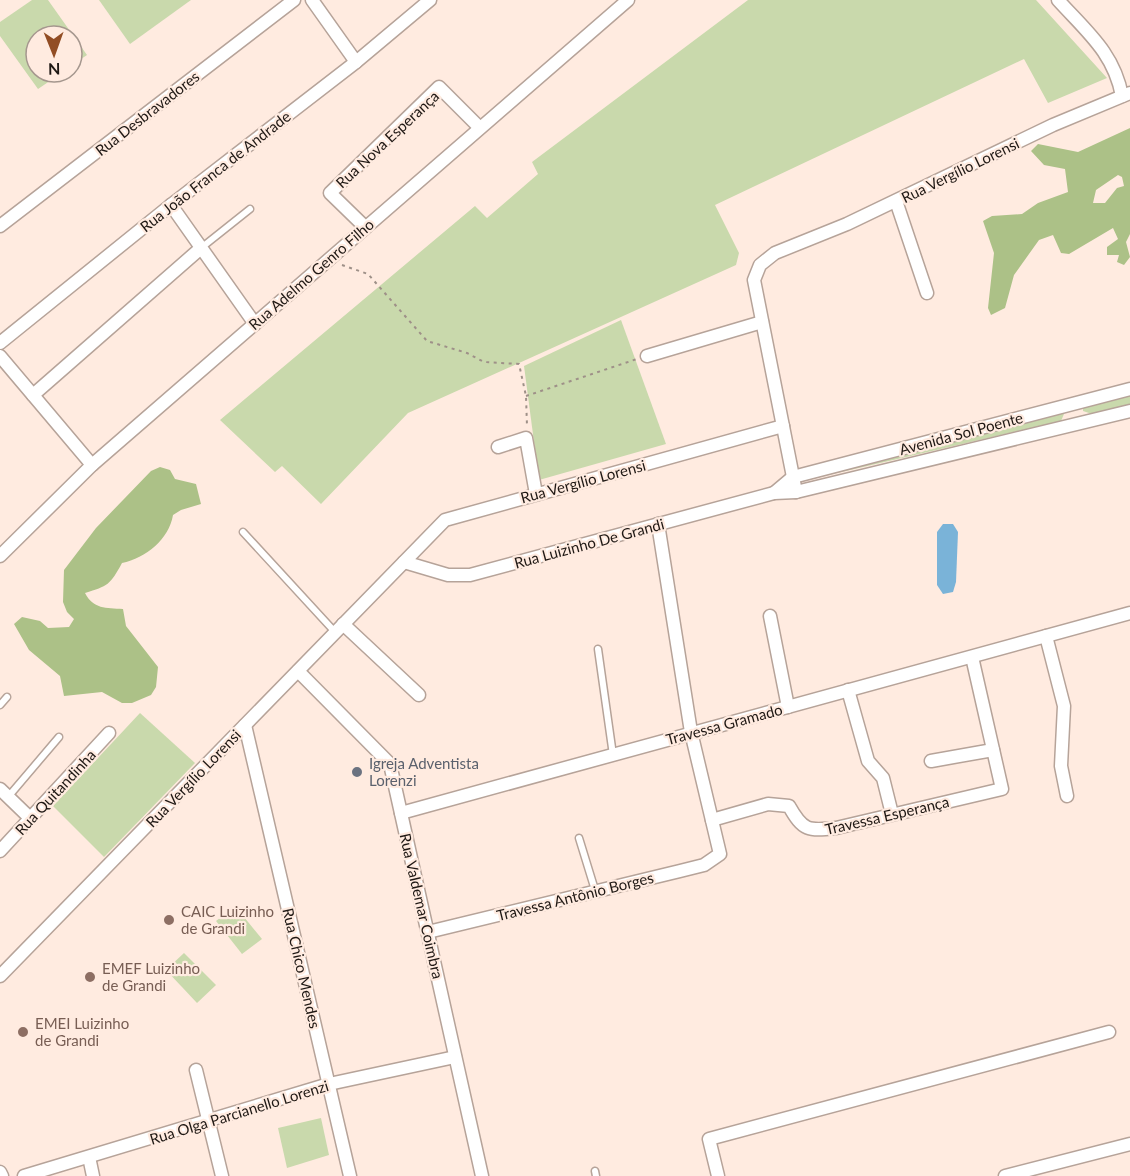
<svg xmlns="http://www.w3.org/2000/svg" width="1130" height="1176" font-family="Lato,sans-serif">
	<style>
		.green { fill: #c9d9ac }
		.forest { fill: #acc187; fill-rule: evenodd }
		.water { fill: #7ab3d8 }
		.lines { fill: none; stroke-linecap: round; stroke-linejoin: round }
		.service-casing { stroke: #b6a399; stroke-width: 9 }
		.minor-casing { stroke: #b6a399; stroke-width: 15 }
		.path { stroke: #9e9088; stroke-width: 2; stroke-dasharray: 3 4.5; stroke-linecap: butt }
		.service { stroke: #fff; stroke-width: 6 }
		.minor { stroke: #fff; stroke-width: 12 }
		.worship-dot { fill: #6b7280; stroke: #ffebe0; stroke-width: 2 }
		.education-dot { fill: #8d6e63; stroke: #ffebe0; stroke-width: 2 }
		.labels { text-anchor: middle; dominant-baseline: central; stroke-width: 4.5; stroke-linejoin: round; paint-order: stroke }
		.street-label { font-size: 15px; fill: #1f1814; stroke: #ffebe0 }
		.worship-label { font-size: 15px; fill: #5b616d; stroke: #ffebe0; text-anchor: start }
		.education-label { font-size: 15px; fill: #785e54; stroke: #ffebe0; text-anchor: start }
	</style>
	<rect width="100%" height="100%" fill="#ffebe0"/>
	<g class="green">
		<polygon points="32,0 48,0 87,55 72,65 72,36 36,36 36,72 63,72 38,89 0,36 0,22"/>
		<polygon points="99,0 191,0 130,44"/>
		<polygon points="748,0 1036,0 1107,78 1048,103 1024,59 715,205 739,253 736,265 408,413 321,504 282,466 275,472 220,420 475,206 487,218 538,174 532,162"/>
		<polygon points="621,320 666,444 539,480 524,366"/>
		<polygon points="1130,394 1130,407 1095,415 1083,411 1083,407"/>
		<polygon points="1062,410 1064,414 1061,421 807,480 808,478"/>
		<polygon points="140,713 195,763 104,857 53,806"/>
		<polygon points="235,906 262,939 242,954 216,921"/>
		<polygon points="184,953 216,985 197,1003 166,970"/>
		<polygon points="321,1118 329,1155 287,1168 278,1128"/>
	</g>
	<g class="forest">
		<path d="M1130,128v106l-4,8 4,15 -6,8 -7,-3 2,-7h-12v-8l11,-8 -5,-11 -44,26 -8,-1 -8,-18 -14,5 -25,35 -9,33 -14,7 -3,-7 6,-55 -11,-32 9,-5 30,-2 16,-11 30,-11 -3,-23 -21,-4 -13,-14 7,-7 40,8zM1118,175l4,2 2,9 -7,2 -12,15h-12l3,-13z"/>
		<path d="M160,467l10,3 5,9 21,5 5,20 -20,6 -8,5c-4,24 -27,43 -51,48 -12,22 -14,23 -37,30 8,16 21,15 38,16l3,17 32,41 -2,20 -5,8 -19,8h-10l-20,-11 -38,4 -4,-20 -31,-26 -15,-26 8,-7 18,4 8,7 21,-1 5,-8 -7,-7 -4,-10 1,-32 32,-42 55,-57z"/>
	</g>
	<polygon class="water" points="943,524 953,524 958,532 956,582 953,592 943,594 937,585 937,532"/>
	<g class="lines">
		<defs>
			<g id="service">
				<polyline points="201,248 250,209"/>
				<polyline points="243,532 335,632"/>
				<polyline points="598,649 613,755"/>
				<polyline points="0,705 7,697"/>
				<polyline points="8,797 59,737"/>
				<polyline points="579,838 595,890"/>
				<polyline points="595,1171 596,1176"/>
			</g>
			<g id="minor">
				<polyline points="312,0 356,62"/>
				<path d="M1058,0c29,32 56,53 64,96"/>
				<polyline points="896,201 927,293"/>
				<polyline points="171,205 255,324"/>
				<polyline points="0,226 294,0"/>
				<polyline points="365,227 330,193 439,87 479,127"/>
				<polyline points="0,343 171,205 356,62 430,0"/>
				<polyline points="0,356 92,465"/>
				<polyline points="647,356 762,322"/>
				<polyline points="33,395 201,248"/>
				<polyline points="498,447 526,438 536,494"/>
				<polyline points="796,492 754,280 760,265 775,253 847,224 1053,125 1130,93"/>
				<polyline points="774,493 793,477 1130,389"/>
				<polyline points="0,556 92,465 628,0"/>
				<polyline points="404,562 448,575 470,575 774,493 796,492 1130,411"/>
				<polyline points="770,616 788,707"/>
				<polyline points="343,624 419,695"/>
				<polyline points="1046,636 1064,706 1061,766 1067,796"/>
				<polyline points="298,671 390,764 482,1176"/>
				<polyline points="848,690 868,761 883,778 892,814"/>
				<polyline points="245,725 350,1176"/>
				<polyline points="931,761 993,750"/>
				<polyline points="0,789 30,818"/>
				<polyline points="401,813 1130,613"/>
				<path d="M712,820l56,-16 21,2c14,25 19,25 47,22l166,-39 -30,-132"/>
				<polyline points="0,851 109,733"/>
				<polyline points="428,932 680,871 704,865 720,854 691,732 658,524"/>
				<polyline points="0,976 445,520 783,426"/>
				<polyline points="196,1070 222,1176"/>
				<polyline points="89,1157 93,1176"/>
				<polyline points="0,1172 2,1176"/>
				<polyline points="24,1176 329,1084 455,1057"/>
				<polyline points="718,1176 709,1139 1109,1032"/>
				<polyline points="1005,1176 1130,1144"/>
			</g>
		</defs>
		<use href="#service" class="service-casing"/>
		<use href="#minor" class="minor-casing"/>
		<g class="path">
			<polyline points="342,265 368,274 427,341 467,353 484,362 519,364 526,396 527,426"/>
			<polyline points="526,396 637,359"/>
		</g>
		<use href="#service" class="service"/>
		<use href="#minor" class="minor"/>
	</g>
	<circle class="worship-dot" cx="357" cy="772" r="6"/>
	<g class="education-dot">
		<circle cx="169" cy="920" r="6"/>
		<circle cx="90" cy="977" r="6"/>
		<circle cx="23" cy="1032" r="6"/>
	</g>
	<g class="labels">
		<g class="street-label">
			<text transform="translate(147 113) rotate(-38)">Rua Desbravadores</text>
			<text transform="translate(387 139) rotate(-43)">Rua Nova Esperança</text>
			<text transform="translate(960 170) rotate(-26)">Rua Vergílio Lorensi</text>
			<text transform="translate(215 171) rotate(-38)">Rua João Franca de Andrade</text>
			<text transform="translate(311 274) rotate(-41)">Rua Adelmo Genro Filho</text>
			<text transform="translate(961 433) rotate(-15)">Avenida Sol Poente</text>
			<text transform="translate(583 481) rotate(-15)">Rua Vergílio Lorensi</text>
			<text transform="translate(589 543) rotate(-15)">Rua Luizinho De Grandi</text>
			<text transform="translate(724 724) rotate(-15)">Travessa Gramado</text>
			<text transform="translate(193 778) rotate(-46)">Rua Vergílio Lorensi</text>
			<text transform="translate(55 792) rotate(-47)">Rua Quitandinha</text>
			<text transform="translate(887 815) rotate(-13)">Travessa Esperança</text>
			<text transform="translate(575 896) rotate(-14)">Travessa Antônio Borges</text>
			<text transform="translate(422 906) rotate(77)">Rua Valdemar Coimbra</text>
			<text transform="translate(302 968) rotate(77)">Rua Chico Mendes</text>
			<text transform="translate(239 1112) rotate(-17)">Rua Olga Parcianello Lorenzi</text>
		</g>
		<g class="worship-label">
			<text x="369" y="763">Igreja Adventista<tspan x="369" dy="17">Lorenzi</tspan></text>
		</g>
		<g class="education-label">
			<text x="181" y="911">CAIC Luizinho<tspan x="181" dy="17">de Grandi</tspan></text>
			<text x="102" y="968">EMEF Luizinho<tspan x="102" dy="17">de Grandi</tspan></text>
			<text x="35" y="1023">EMEI Luizinho<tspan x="35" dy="17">de Grandi</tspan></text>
		</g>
	</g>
	<g transform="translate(54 54) rotate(179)"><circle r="28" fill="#ffebe0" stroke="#a5978e" stroke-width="1.5"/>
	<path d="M0-4.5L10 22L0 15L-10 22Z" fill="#924d24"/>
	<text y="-9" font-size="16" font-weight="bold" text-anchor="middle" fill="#1f1814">N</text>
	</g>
</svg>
